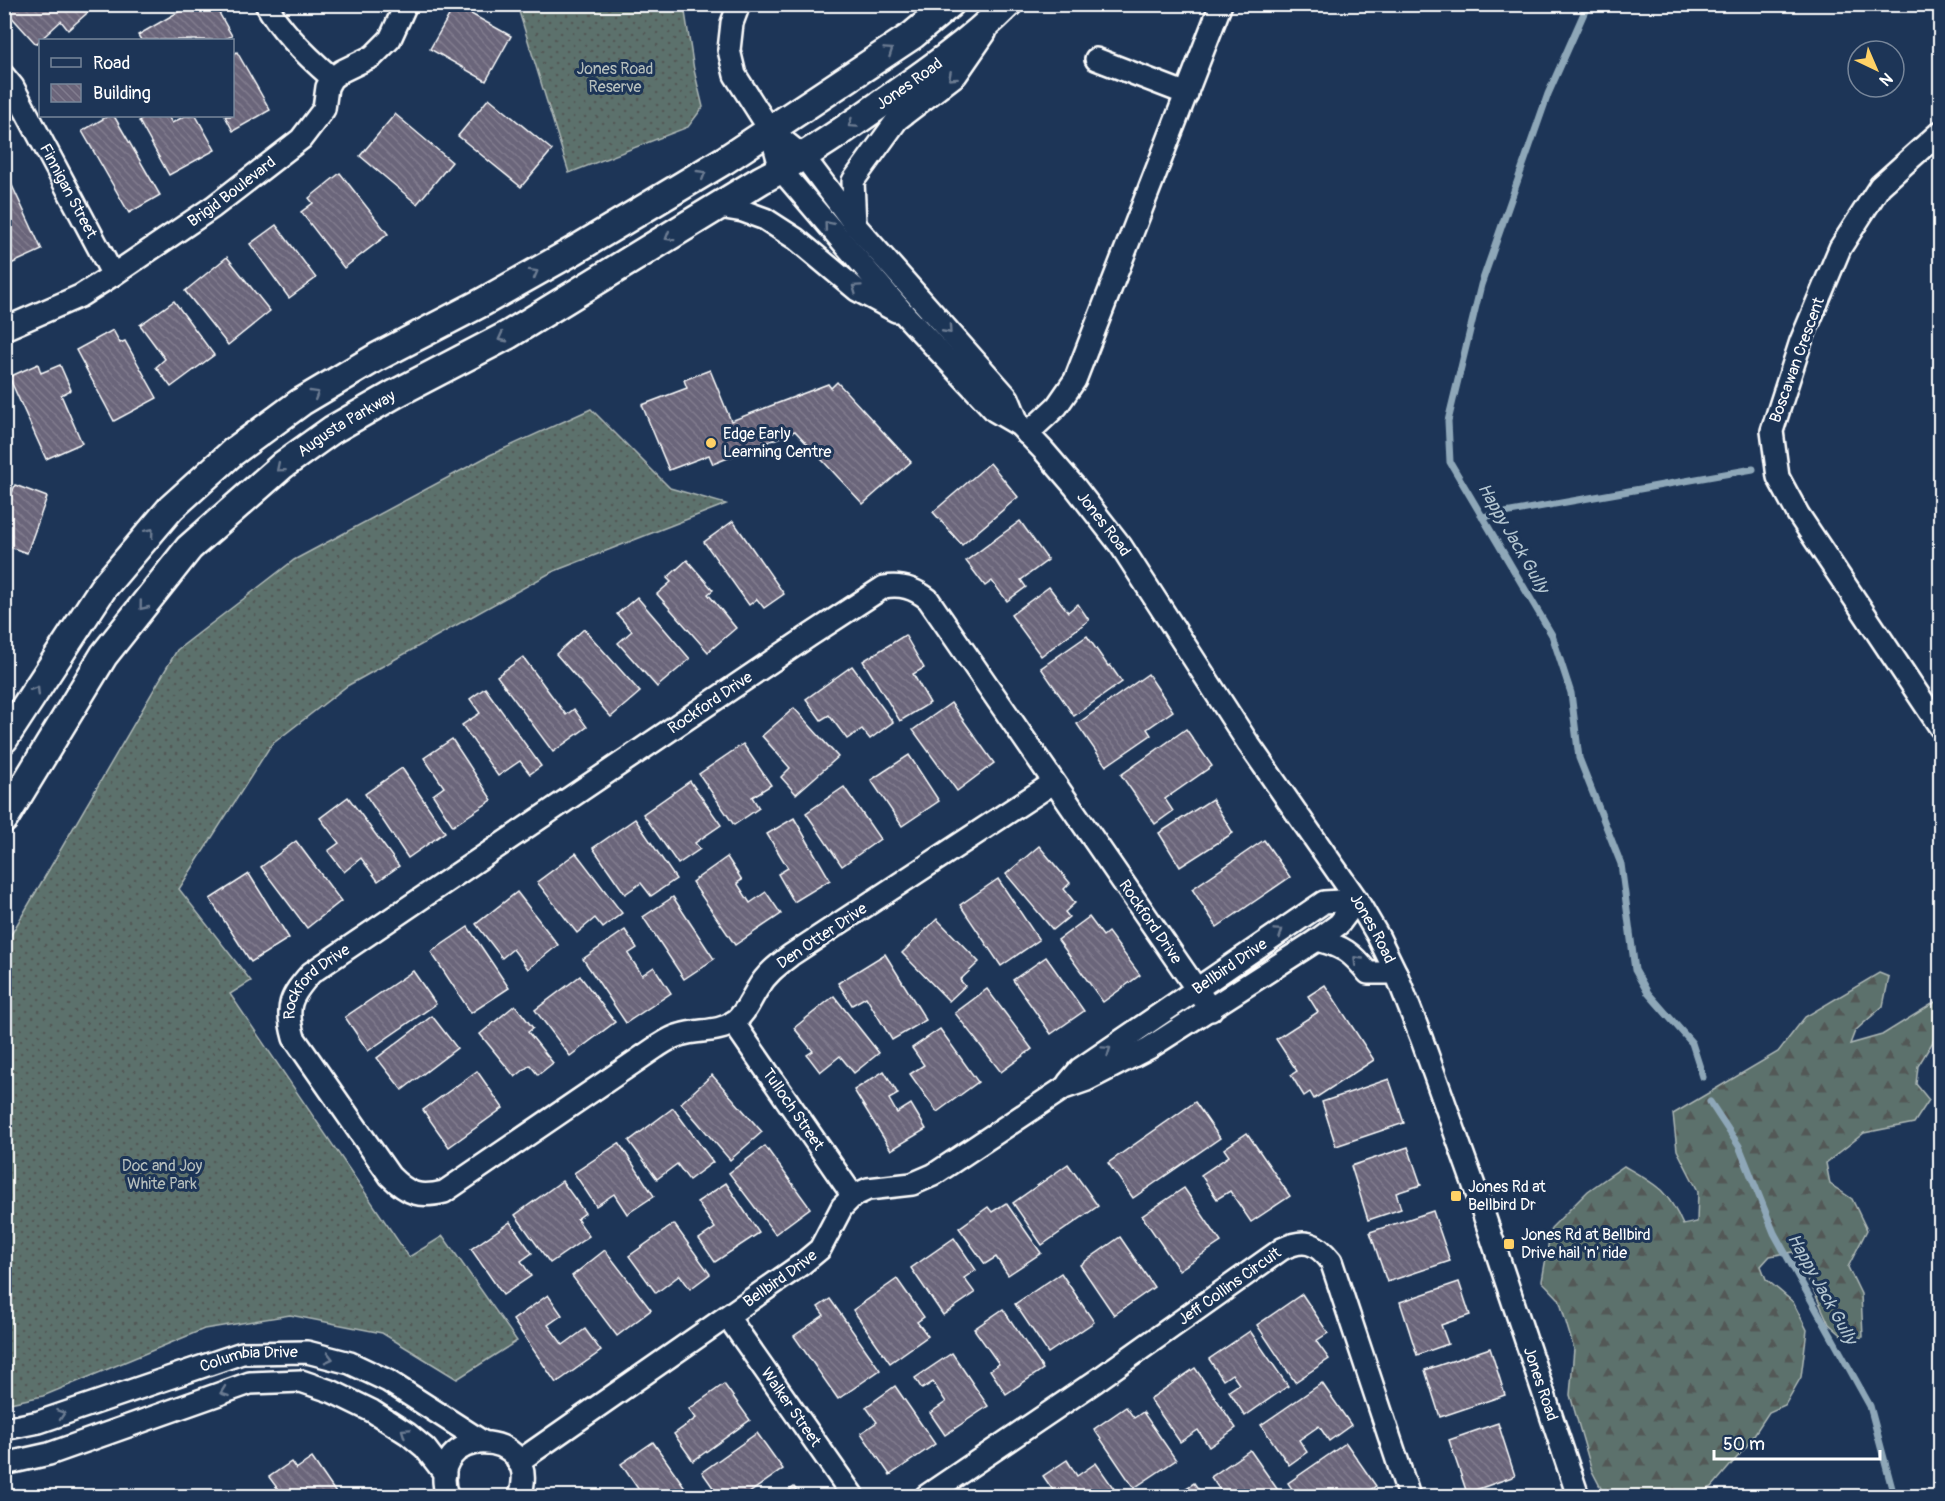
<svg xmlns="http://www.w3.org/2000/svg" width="1945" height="1501" font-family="Pangolin,sans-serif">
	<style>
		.grass { fill: url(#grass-dots); stroke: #aeb8b6; stroke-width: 1.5 }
		.forest { fill: url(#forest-firs); stroke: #aeb8b6; stroke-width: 1.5 }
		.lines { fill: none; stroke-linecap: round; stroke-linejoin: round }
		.stream { stroke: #8ea7b8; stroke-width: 7 }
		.building { fill: url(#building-back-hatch); stroke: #fff; stroke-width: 1.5 }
		.minor-casing { stroke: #fff; stroke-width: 26 }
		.major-casing { stroke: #fff; stroke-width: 32 }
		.minor { stroke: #1d3557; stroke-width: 21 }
		.major { stroke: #1d3557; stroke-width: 27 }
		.oneway { stroke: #6c7c92 }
		.poi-dot { fill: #ffd166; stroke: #1d3557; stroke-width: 2 }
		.labels { text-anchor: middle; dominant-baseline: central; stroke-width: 6; stroke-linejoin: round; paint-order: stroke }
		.park-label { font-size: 16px; fill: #b6bfbd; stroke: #1d3557 }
		.street-label { font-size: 16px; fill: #fff; stroke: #1d3557 }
		.poi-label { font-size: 16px; fill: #fff; stroke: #1d3557; text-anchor: start }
		.water-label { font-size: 18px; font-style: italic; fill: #b3c5d0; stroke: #1d3557 }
	</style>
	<defs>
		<pattern id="grass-dots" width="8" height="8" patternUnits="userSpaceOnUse" patternTransform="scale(1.5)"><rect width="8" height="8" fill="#5c716c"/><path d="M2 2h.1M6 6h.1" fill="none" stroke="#525957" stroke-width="1.8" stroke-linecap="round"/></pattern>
		<pattern id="forest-firs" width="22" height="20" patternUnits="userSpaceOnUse" patternTransform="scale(1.5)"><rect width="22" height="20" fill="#5c716c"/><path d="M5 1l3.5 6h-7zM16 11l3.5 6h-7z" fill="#525957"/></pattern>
		<pattern id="building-back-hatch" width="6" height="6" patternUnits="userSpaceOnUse" patternTransform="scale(1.5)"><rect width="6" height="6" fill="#6b657a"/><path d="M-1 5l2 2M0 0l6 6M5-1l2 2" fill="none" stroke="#817c8e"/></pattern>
	</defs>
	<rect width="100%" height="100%" fill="#1d3557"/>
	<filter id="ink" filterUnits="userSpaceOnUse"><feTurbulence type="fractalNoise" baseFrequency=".0167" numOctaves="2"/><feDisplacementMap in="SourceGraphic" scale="12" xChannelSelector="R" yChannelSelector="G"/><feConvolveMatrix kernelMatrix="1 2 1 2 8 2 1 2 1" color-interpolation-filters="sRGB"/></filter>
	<g filter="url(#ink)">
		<g class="grass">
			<polygon points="517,5 691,5 685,12 694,70 703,107 688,127 569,173"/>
			<polygon points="591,409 670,488 726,504 552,572 347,686 271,745 179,889 251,981 230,994 409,1257 443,1236 517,1341 457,1379 382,1333 290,1315 204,1329 43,1396 5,1404 5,945 177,650 294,560 490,455"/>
		</g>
		<path class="forest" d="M1879,973l10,4 -6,29 -28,25 -5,13 32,-9 58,-36v34l-3,2 -19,31 -2,18 13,16 -15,23 -50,10 -38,30 4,21 22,15 15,31 -19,37 13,27 2,43 -16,3 -18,-16 -18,-39 -18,-33 -23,4 -9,10 5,13 27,23 14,28 -6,47 -16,28 -16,7 -23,35 -34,40 -19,9h-88l-13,-25 -22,-76 4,-46 -15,-50 -17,-18 9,-53 37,-37 36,-25c33,19 43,23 59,59l14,-3 1,-31 -21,-41 -4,-36 105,-62 27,-35z"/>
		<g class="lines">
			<g class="stream">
				<polyline points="1588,4 1548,94 1481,285 1448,421 1450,462 1552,635 1571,693 1579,758 1621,864 1635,970 1648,993 1692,1043 1703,1077"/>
				<polyline points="1482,517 1753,469"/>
				<polyline points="1710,1102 1739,1146 1774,1233 1870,1406 1894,1496"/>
			</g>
		</g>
		<g class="building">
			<polygon points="18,4 91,4 94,7 68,30 61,21 36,44 8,13"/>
			<polygon points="192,4 214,4 232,36 223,40 141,40 138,35"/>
			<polygon points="455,5 511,36 486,81 430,49"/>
			<polygon points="237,52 270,110 233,131 225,116 232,116 232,55"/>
			<polygon points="489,98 552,150 521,187 458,136"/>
			<polygon points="395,114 452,162 417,204 360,156"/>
			<polygon points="108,116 114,116 160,195 129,213 82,131"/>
			<polygon points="148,116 168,116 172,123 185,116 196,116 215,150 169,175 139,121"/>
			<polygon points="340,173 388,234 344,268 301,212 313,203 309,198"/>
			<polygon points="9,179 42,250 4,267 4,182"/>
			<polygon points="276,225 316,278 289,298 250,244"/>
			<polygon points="227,257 270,311 228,345 185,291"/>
			<polygon points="174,301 214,355 171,387 156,367 165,359 140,325"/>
			<polygon points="113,330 120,343 125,341 157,398 114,421 76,350"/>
			<polygon points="38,364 41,373 60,365 71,390 61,395 82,443 46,459 9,377"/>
			<polygon points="710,370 731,421 828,384 831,388 837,382 911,462 863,504 795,431 713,464 709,455 669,470 642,405 687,388 684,380"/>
			<polygon points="990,463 1018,497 962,545 933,512"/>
			<polygon points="15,485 47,497 27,553 4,545 4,513"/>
			<polygon points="733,521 784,594 764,608 757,599 749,605 704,542"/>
			<polygon points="1020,521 1048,560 1021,580 1026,587 1007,601 992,581 985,586 966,561"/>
			<polygon points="687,560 713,590 708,594 736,628 708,652 657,594 671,582 667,578"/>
			<polygon points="1049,587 1068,612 1078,604 1089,620 1041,656 1011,615"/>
			<polygon points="637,597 690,659 657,687 618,643 632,631 617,614"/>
			<polygon points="584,629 640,692 611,717 556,654"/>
			<polygon points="905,635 924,668 913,674 930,703 900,721 863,661"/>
			<polygon points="1087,636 1108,666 1110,665 1122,682 1074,716 1041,668"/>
			<polygon points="523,657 566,715 574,709 587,727 553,752 497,676"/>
			<polygon points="852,666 893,722 870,739 862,729 847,739 829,715 821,720 806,699"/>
			<polygon points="1148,674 1173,711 1147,729 1151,735 1106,766 1077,724"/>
			<polygon points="485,688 541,766 530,774 520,761 498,776 462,725 480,713 470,699"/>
			<polygon points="951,703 994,763 957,791 913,730"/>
			<polygon points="794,708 838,757 796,794 781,777 790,768 762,736"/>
			<polygon points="1186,729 1212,766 1165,799 1173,811 1155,824 1121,775"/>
			<polygon points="452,739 492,800 453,826 433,795 444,787 424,758"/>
			<polygon points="743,744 771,785 752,797 759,808 734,825 699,774"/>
			<polygon points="909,755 939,801 902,826 871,780"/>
			<polygon points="402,768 445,832 408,858 365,794"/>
			<polygon points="690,781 721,825 695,843 700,849 678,864 643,814"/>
			<polygon points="844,787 880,839 842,866 806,813"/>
			<polygon points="348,797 399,866 378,881 361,858 344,872 328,851 339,843 320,818"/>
			<polygon points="1212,799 1233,833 1180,867 1159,833"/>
			<polygon points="794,818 830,880 794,902 778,874 788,868 767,834"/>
			<polygon points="635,819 676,879 651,896 641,883 625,894 593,848"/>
			<polygon points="1264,840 1290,877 1217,927 1192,889"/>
			<polygon points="296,841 341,901 307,928 261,867"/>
			<polygon points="1039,846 1070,883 1064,889 1075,903 1065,912 1069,917 1053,930 1006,874"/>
			<polygon points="576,853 622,913 603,928 595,918 577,933 537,882"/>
			<polygon points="727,857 742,880 737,883 750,903 766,892 781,914 735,945 692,882"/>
			<polygon points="249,874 289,938 251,962 210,899"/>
			<polygon points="998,879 1039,940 1001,966 960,905"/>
			<polygon points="517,892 558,945 528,969 513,949 502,958 476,924"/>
			<polygon points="673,897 714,959 684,979 643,917"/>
			<polygon points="1089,917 1103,936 1108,932 1140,975 1103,1002 1058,940"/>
			<polygon points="937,919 979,962 960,980 965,986 949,1001 902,953"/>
			<polygon points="468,927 509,988 471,1013 431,952"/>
			<polygon points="625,930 637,948 628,954 642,975 654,967 671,993 626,1023 583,959"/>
			<polygon points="885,954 926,1020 892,1040 866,997 852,1005 838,983"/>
			<polygon points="1046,957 1084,1011 1051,1034 1013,980"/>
			<polygon points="413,971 436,1004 368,1051 345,1017"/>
			<polygon points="580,976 615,1022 570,1056 535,1010"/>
			<polygon points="1325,985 1374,1060 1314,1099 1310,1092 1304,1096 1291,1075 1297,1071 1276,1039 1318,1012 1308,996"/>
			<polygon points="987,989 1032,1049 1001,1072 955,1013"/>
			<polygon points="834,996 879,1053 854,1073 840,1056 820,1072 807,1055 813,1051 794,1028"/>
			<polygon points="515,1005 533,1028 528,1032 553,1063 538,1075 530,1065 515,1077 480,1034"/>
			<polygon points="432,1016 457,1048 402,1090 377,1058"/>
			<polygon points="940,1029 978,1082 937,1112 910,1074 924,1065 912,1048"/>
			<polygon points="477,1071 503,1108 449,1147 423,1110"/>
			<polygon points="884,1071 898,1094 889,1099 897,1113 911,1104 926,1129 891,1150 854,1090"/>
			<polygon points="712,1075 762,1132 730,1160 681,1103"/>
			<polygon points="1389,1079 1404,1123 1336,1146 1322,1102"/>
			<polygon points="1195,1102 1220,1138 1133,1198 1108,1163"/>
			<polygon points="673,1108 713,1162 689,1180 677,1164 657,1179 629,1141"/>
			<polygon points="1247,1133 1290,1196 1251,1222 1230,1191 1217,1199 1201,1175 1229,1156 1224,1149"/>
			<polygon points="619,1143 654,1196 627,1214 614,1194 596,1206 574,1173"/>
			<polygon points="765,1146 810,1208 775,1234 729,1173"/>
			<polygon points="1408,1147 1421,1185 1396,1193 1401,1209 1368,1220 1351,1166"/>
			<polygon points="1068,1164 1098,1206 1042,1245 1013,1203"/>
			<polygon points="562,1181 585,1213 577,1219 589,1236 550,1263 515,1215"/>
			<polygon points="726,1183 759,1233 715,1262 699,1239 715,1228 697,1202"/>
			<polygon points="1184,1188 1221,1242 1179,1270 1142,1216"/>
			<polygon points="1006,1203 1041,1253 1008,1275 996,1257 985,1264 959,1228 988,1207 992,1212"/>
			<polygon points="1433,1211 1450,1261 1387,1282 1370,1232"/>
			<polygon points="510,1222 532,1253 521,1261 531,1276 503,1295 471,1249"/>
			<polygon points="674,1224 710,1274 690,1289 680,1275 656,1293 629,1256"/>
			<polygon points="1120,1237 1154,1287 1114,1315 1080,1265"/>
			<polygon points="954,1238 976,1270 964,1278 975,1293 943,1315 911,1268"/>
			<polygon points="605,1250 651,1310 617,1336 572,1276"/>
			<polygon points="1061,1273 1094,1322 1048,1353 1015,1304"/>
			<polygon points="897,1279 924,1317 917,1322 928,1336 890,1363 853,1310"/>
			<polygon points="1459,1282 1470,1315 1441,1325 1448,1344 1417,1355 1400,1302"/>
			<polygon points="1302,1294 1328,1333 1316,1341 1329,1359 1295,1382 1257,1325"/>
			<polygon points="548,1295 562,1315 548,1325 563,1345 585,1329 601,1351 556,1383 513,1320"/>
			<polygon points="830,1299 880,1370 838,1399 794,1336 824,1315 818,1307"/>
			<polygon points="1003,1309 1043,1369 1006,1394 990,1370 999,1364 974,1329"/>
			<polygon points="1250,1331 1288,1386 1245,1416 1229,1391 1239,1384 1232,1374 1223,1380 1209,1359"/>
			<polygon points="1490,1348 1505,1395 1440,1417 1425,1370"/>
			<polygon points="952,1353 988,1406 945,1435 930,1413 946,1402 933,1382 922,1389 915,1378"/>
			<polygon points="1195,1368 1236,1428 1209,1447 1198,1430 1180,1442 1150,1399"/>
			<polygon points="1322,1383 1351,1425 1329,1441 1319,1426 1299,1440 1307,1452 1289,1465 1261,1425"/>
			<polygon points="724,1384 750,1420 693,1461 674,1434 696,1418 689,1409"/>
			<polygon points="895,1386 935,1444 890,1475 861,1433 877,1422 866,1407"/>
			<polygon points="1126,1407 1134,1418 1143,1412 1176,1460 1134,1488 1094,1429"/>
			<polygon points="1498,1423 1515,1476 1467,1493 1449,1440"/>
			<polygon points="757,1433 783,1469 745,1496 719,1496 702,1472"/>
			<polygon points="653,1442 691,1496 643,1496 621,1464"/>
			<polygon points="1346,1443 1376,1486 1361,1496 1297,1496 1288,1483"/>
			<polygon points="1250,1450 1282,1496 1224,1496 1211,1477"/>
			<polygon points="312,1458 338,1496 283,1496 269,1477 291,1462 296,1469"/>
			<polygon points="1067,1460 1077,1476 1096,1463 1119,1496 1057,1496 1043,1476"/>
			<polygon points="1194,1483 1203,1496 1174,1496"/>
			<polygon points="794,1487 801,1496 781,1496"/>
		</g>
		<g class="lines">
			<defs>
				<g id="minor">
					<path d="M266,4c14,26 44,55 66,74"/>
					<polyline points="739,4 732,23 729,50 735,75 770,130 804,157 855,225 1008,398 1019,425"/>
					<polyline points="1096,59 1187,94"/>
					<path id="s1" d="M4,76l9,11 100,188"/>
					<path id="s2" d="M770,130l11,40 126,147 88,94 24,14 25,26 31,36 46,59 127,197 109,157 21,36 18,37 26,67 55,154 101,302"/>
					<polyline points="1940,132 1880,186 1840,248 1801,341 1772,431 1778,477 1798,514 1940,727"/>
					<polyline points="719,207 743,211 765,219 796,239 857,290 896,311"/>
					<polyline points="855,225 853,181 897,120 956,75 985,33"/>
					<path id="s3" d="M4,329l76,-33 33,-21 100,-68 88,-68 23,-30 3,-22 5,-9 10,-7 31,-15 17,-17 16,-35"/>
					<polyline points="1027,434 1057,406 1075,380 1221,4"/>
					<path id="s4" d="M1053,783l-262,172c-13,10 -25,19 -33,33 -8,12 -12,25 -24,34 -16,11 -36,7 -54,13 -9,2 -17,8 -25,13l-211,144c-25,6 -36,2 -54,-16l-96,-138c-9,-32 -4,-41 17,-65l498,-337 75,-49c17,-3 30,1 44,12l283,411"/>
					<path d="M1317,940c26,6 35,13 51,33h28"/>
					<path id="s5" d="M733,1022l120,174"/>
					<path id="s6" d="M1068,1083l12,-14 244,-167 33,-2"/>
					<path id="s7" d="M728,1317l125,179"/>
					<path id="s8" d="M4,1429l35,-7 203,-69 65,-1 43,11 38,18 95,61"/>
					<path id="s9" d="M518,1462l284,-198 18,-15 22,-42 11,-11 15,-7 44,-5 21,-9 131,-87 23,-8 62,-32 168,-108 22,-16 18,-24"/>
					<polyline points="4,1464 49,1454 250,1383 301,1381 333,1392 372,1411 408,1434 425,1448 445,1474"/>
					<path d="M447,1496c-23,-72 97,-70 73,0"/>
					<path id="s10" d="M926,1496l170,-115 186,-132c22,-11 34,-7 49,12l78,235"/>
				</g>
				<g id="major">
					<polyline points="4,739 103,588 171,508 233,452 301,402 377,357 483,302 575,250 725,160 913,35 950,4"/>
					<path id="s11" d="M4,819l100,-164 85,-107 94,-83 49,-35 63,-36 113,-59 253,-155c41,-21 79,-47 117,-74 45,-31 91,-63 130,-102"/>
				</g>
			</defs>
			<use href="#minor" class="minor-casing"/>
			<use href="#major" class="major-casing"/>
			<use href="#minor" class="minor"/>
			<use href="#major" class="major"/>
		</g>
		<defs><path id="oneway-chevron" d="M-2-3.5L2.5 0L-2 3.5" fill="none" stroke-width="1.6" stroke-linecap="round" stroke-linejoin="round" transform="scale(1.5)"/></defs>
		<g class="oneway">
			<use href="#oneway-chevron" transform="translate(889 51) rotate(-34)"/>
			<use href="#oneway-chevron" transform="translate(952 77) rotate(138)"/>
			<use href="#oneway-chevron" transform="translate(852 124) rotate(145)"/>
			<use href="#oneway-chevron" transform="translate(702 174) rotate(-31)"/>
			<use href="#oneway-chevron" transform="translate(828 225) rotate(-130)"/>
			<use href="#oneway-chevron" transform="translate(669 237) rotate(149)"/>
			<use href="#oneway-chevron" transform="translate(534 273) rotate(-29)"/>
			<use href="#oneway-chevron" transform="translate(856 288) rotate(-145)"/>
			<use href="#oneway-chevron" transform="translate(948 330) rotate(48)"/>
			<use href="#oneway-chevron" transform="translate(502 338) rotate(152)"/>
			<use href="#oneway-chevron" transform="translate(315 394) rotate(-31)"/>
			<use href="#oneway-chevron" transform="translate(280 468) rotate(140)"/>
			<use href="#oneway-chevron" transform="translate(150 532) rotate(-49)"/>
			<use href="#oneway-chevron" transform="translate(143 606) rotate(129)"/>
			<use href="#oneway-chevron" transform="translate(36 690) rotate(-58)"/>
			<use href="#oneway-chevron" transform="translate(1279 932) rotate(-34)"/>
			<use href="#oneway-chevron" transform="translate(1357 960) rotate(-134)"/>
			<use href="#oneway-chevron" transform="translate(1107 1050) rotate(-35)"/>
			<use href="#oneway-chevron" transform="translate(329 1358) rotate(14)"/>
			<use href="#oneway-chevron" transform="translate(224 1392) rotate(160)"/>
			<use href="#oneway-chevron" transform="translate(61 1414) rotate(-19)"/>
			<use href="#oneway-chevron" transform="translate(405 1432) rotate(-145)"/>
		</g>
	</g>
	<g class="poi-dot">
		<circle cx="711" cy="443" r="6"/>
		<rect x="1450" y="1190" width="12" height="12" rx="3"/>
		<rect x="1503" y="1238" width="12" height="12" rx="3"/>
	</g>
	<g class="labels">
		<g class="park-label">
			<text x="615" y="69">Jones Road<tspan x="615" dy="18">Reserve</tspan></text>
			<text x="162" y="1166">Doc and Joy<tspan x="162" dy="18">White Park</tspan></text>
		</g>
		<g class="street-label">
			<text stroke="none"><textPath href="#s11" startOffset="1188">Jones Road</textPath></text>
			<text stroke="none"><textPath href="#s1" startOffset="132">Finnigan Street</textPath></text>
			<text stroke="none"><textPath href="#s3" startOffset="267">Brigid Boulevard</textPath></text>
			<text transform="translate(1797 360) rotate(-70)">Boscawan Crescent</text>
			<text stroke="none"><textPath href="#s11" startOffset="530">Augusta Parkway</textPath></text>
			<text stroke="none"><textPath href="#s2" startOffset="522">Jones Road</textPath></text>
			<text stroke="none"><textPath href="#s4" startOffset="1524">Rockford Drive</textPath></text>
			<text stroke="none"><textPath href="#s4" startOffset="2172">Rockford Drive</textPath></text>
			<text stroke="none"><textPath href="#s2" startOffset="1008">Jones Road</textPath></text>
			<text transform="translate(822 936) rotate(-34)">Den Otter Drive</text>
			<text stroke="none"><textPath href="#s6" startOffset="200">Bellbird Drive</textPath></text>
			<text stroke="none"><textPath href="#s4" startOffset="1038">Rockford Drive</textPath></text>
			<text stroke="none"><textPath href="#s5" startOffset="106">Tulloch Street</textPath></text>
			<text stroke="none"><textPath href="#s9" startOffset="320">Bellbird Drive</textPath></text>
			<text stroke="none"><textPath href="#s10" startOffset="369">Jeff Collins Circuit</textPath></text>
			<text stroke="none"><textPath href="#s8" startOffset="256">Columbia Drive</textPath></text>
			<text stroke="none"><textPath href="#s2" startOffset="1494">Jones Road</textPath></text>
			<text stroke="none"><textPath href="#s7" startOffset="110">Walker Street</textPath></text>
		</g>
		<g class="poi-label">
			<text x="723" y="434">Edge Early<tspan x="723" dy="18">Learning Centre</tspan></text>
			<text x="1468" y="1187">Jones Rd at<tspan x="1468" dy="18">Bellbird Dr</tspan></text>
			<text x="1521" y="1235">Jones Rd at Bellbird<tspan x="1521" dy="18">Drive hail 'n' ride</tspan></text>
		</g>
		<g class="water-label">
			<text transform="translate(1513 538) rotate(60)">Happy Jack Gully</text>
			<text transform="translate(1822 1289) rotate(61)">Happy Jack Gully</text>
		</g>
	</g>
	<rect width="1945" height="1501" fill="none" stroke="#1d3557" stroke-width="24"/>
	<rect x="12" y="12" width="1921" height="1477" fill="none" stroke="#fff" stroke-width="2" filter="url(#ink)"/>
	<rect x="39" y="39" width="195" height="78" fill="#1d3557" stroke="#77869a" stroke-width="1.5"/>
	<rect x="51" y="58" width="30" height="9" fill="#1d3557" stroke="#77869a" stroke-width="1.5"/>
	<text x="93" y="69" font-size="18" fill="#ffffff">Road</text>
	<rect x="51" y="84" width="30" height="18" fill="url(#building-back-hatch)" stroke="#77869a" stroke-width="1.5"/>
	<text x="93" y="99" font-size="18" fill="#ffffff">Building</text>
	<g transform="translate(1876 69) rotate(136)"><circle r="28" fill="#1d3557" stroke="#77869a" stroke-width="1.5"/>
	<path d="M0-4.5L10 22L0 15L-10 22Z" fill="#ffd166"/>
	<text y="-9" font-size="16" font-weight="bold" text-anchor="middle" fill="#ffffff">N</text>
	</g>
	<path d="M1714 1450v9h166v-9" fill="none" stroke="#ffffff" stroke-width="3"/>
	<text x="1723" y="1450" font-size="18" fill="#ffffff" stroke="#1d3557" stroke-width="4.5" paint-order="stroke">50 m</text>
</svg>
